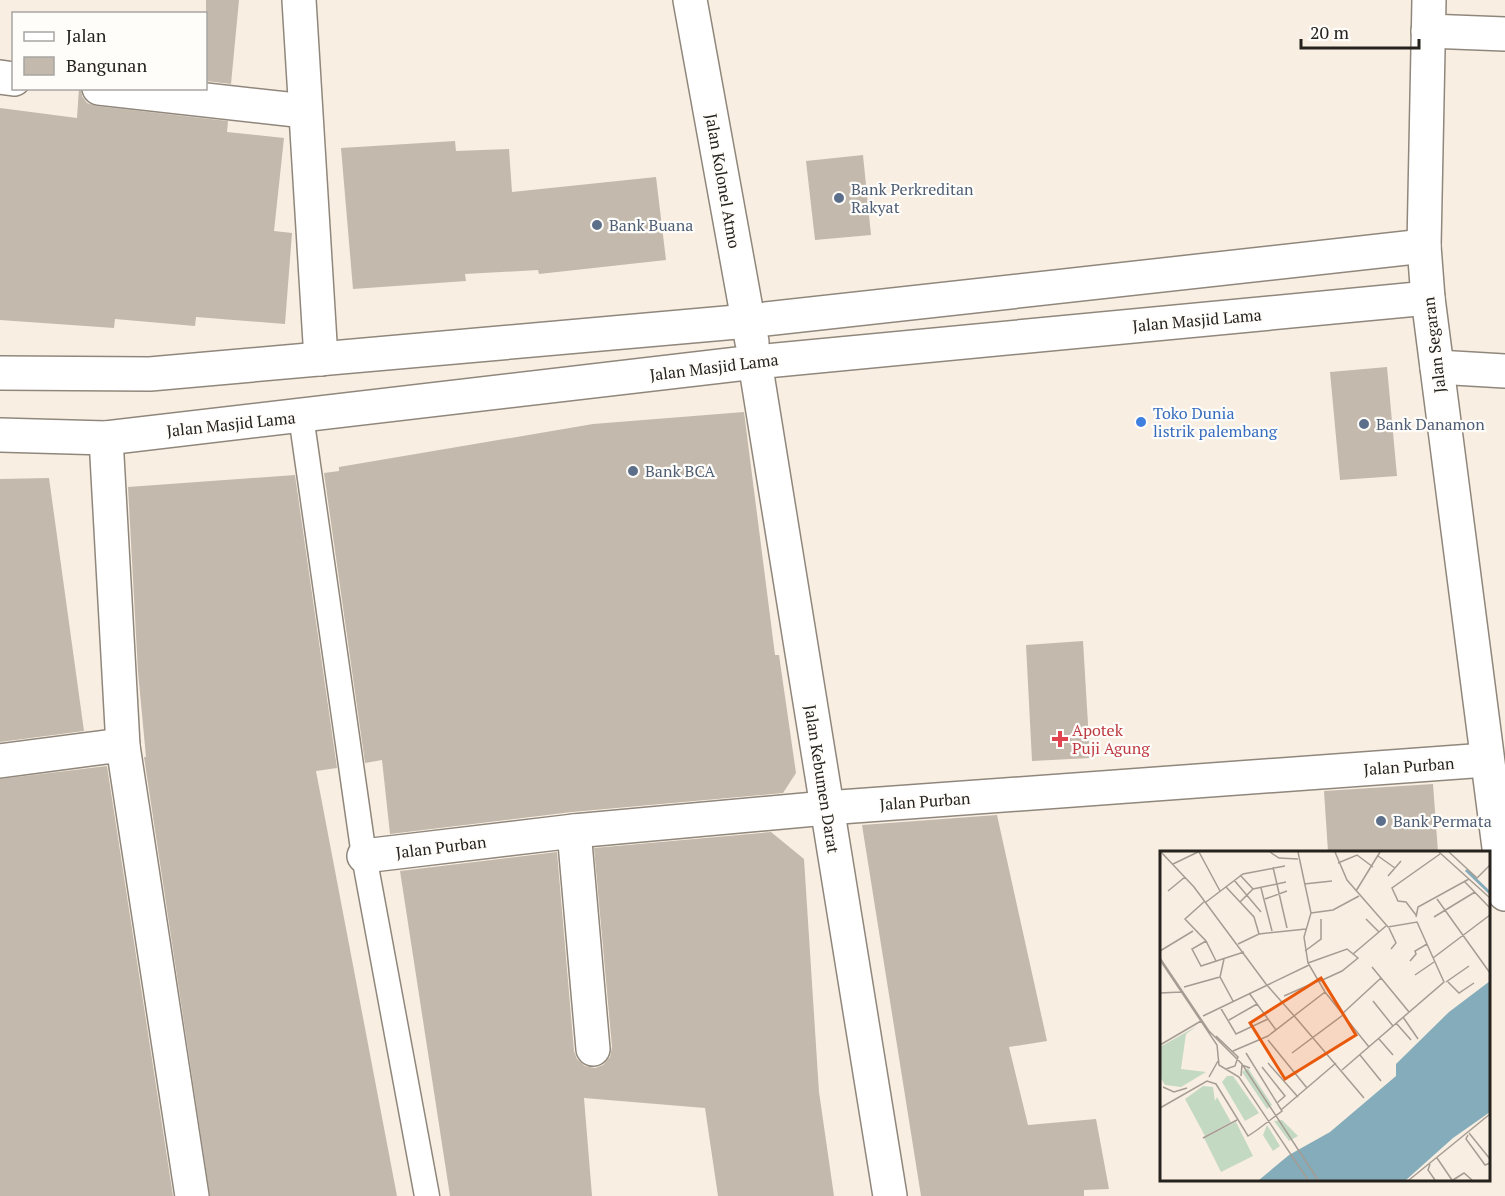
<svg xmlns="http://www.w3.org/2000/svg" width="1505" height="1196" font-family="'PT Serif',serif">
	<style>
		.building { fill: #c3b9ad }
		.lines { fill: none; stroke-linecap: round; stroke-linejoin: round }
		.lane-casing { stroke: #90877c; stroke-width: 27 }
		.street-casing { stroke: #90877c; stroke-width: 36 }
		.secondary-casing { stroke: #90877c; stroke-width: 36 }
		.lane { stroke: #fff; stroke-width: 24 }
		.street { stroke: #fff; stroke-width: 33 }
		.secondary { stroke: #fff; stroke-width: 33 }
		.service-dot { fill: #5c6f8a; stroke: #fffdfa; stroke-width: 2 }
		.shop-dot { fill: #3f7fe0; stroke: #fffdfa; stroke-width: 2 }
		.health-dot { fill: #e0444e; stroke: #fffdfa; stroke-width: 2 }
		.labels { text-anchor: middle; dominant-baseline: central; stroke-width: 4.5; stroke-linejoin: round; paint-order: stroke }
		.street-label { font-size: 16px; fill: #26221d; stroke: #fffdfa }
		.service-label { font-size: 16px; fill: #4e5e75; stroke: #fffdfa; text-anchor: start }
		.shop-label { font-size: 16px; fill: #366cbe; stroke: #fffdfa; text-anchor: start }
		.health-label { font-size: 16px; fill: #be3a42; stroke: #fffdfa; text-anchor: start }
		.inset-river { fill: none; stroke: #84acba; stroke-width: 3 }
		.inset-road { fill: none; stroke: #a59c93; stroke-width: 1.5 }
		.view { fill: #e8590c; fill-opacity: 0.15; stroke: #e8590c; stroke-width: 3 }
		.inset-edge { fill: none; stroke: #26221d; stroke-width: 3 }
	</style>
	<rect width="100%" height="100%" fill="#f9eee2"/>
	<g class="building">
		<polygon points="206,0 239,0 231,84 206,81"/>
		<polygon points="79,88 81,88 82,96 87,103 96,106 228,121 227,132 284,138 274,231 292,233 285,324 196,317 195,326 115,319 114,328 0,320 0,108 77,118"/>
		<polygon points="455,141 456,151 509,149 512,192 656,177 666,260 539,274 538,270 465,274 466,281 353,289 341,148"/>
		<polygon points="863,155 871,235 815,240 806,161"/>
		<polygon points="1387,367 1397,476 1340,480 1330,372"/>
		<polygon points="744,412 775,655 779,655 796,773 783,793 572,812 390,834 382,760 365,763 324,473 339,471 339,467 593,424"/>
		<polygon points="295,475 337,768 316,771 397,1196 210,1196 144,757 146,757 138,672 128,487"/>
		<polygon points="49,478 84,731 0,742 0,479"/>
		<polygon points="1083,641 1090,758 1032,761 1026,645"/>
		<polygon points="107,766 173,1196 0,1196 0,779"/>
		<polygon points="1433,784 1438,852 1328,852 1324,791"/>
		<polygon points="997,815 1047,1041 1009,1047 1028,1125 1096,1119 1109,1189 1084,1190 1084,1196 921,1196 862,825"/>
		<polygon points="771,832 804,859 819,1092 834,1196 718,1196 705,1108 584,1098 592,1196 450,1196 400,871 557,852 574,1051 577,1059 585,1066 595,1068 603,1065 610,1057 612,1047 594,848"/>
	</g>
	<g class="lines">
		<defs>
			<polyline id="lane" points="301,416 364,856 427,1196"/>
			<g id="street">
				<polyline points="299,0 321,359"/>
				<polyline points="1428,31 1505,34"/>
				<polyline points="0,77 14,79"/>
				<polyline points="99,88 305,111"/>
				<polyline points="755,362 890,1196"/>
				<polyline points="1437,367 1505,371"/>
				<polyline points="106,438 123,746 192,1196"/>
				<polyline points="0,761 106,747 123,746"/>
				<polyline points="574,831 593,1049"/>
				<polyline points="364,856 574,831 826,808 1486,760"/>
			</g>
			<g id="secondary">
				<polyline points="690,0 752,342"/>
				<polyline points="1429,0 1424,246 1428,298 1505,894"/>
				<polyline points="0,373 150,374 748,321 1424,246"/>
				<polyline points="0,435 106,438 755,362 1428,298"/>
			</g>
		</defs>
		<use href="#lane" class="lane-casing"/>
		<use href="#street" class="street-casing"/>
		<use href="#secondary" class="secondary-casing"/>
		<use href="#lane" class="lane"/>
		<use href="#street" class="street"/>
		<use href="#secondary" class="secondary"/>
	</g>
	<g class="service-dot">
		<circle cx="839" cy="198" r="6"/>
		<circle cx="597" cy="225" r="6"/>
		<circle cx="1364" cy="424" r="6"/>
		<circle cx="633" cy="471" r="6"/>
		<circle cx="1381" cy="821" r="6"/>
	</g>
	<circle class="shop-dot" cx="1141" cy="422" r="6"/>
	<path class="health-dot" d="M1057 730h6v6h6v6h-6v6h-6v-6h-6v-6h6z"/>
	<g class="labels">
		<g class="street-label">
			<text transform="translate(723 181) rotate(80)">Jalan Kolonel Atmo</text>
			<text transform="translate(1197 320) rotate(-5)">Jalan Masjid Lama</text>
			<text transform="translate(1434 345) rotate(-97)">Jalan Segaran</text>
			<text transform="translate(714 367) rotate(-7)">Jalan Masjid Lama</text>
			<text transform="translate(231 424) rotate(-6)">Jalan Masjid Lama</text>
			<text transform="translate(1409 766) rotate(-4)">Jalan Purban</text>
			<text transform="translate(822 779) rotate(81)">Jalan Kebumen Darat</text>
			<text transform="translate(925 801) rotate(-4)">Jalan Purban</text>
			<text transform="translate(441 847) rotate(-7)">Jalan Purban</text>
		</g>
		<g class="service-label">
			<text x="851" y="189">Bank Perkreditan<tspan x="851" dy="18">Rakyat</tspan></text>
			<text x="609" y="225">Bank Buana</text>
			<text x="1376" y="424">Bank Danamon</text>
			<text x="645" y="471">Bank BCA</text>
			<text x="1393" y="821">Bank Permata</text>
		</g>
		<g class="shop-label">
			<text x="1153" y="413">Toko Dunia<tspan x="1153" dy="18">listrik palembang</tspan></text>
		</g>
		<g class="health-label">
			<text x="1072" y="730">Apotek<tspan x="1072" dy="18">Puji Agung</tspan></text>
		</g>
	</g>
	<g transform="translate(1160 851)">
		<rect width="330" height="330" fill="#f9eee2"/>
		<path d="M37,175l-11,8 -5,35 25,3 -25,15 -16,-2 -5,-8v-30zM88,217l24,37 -5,4 -25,-37zM67,225h6l26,37 -14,8 -23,-39zM43,235l10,1 2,14 2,-4 14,25 -26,14 -20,-37zM122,269l16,16 -9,5 -15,-20zM76,271l17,34 -32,16 -17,-34zM107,274l13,21 -7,5 -10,-16z" fill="#c4d9c2"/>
		<path d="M330,130v131l-37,26 -47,42h-147l30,-25 41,-23 66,-56v-12l53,-52z" fill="#84acba"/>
		<path class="inset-river" d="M306,19l24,23M201,329l129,-101"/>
		<path class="inset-road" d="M1,1l33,35 72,97 30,34M39,1l21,39M110,1l9,6 19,1M138,1l13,61 -7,24 4,26 17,29 44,55M175,1l12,28 41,47 29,-5 27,60 -102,88M279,1l51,46M289,1l28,26 13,-13M218,5l17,12M178,12l19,-8 16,12M13,13l25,-12M113,16l14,61M80,24l13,14M228,25l13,-15M74,29l27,32M304,30l26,27M144,33l28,-3M66,36l28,30 5,17M101,37l11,43M8,40l17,-14M196,40l24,-39M105,48l22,-8M277,48l53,74M45,50l-20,18 21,22 10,20M46,51l37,-28 42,-8M80,51l13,-13 33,-7M151,62l22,-3 26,-14M256,64l-10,-13 -8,-1 -6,-13 48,-34M256,66l2,-10 51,-28M274,66l41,-25M206,68l13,13M229,77l7,15 -5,6M46,90l-14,8 9,17 43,-14M78,93l21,-10 47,-5M0,100l33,-20M145,100l16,-12v-20M193,103l33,-28M0,107l49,73 33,33 76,116M273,107l57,-43M0,109l57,85 2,20 20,12 69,103M250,110l6,-7 -1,-3 12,-7M148,112l39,-14 11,9 -16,13 -24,11M212,116l37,45M255,124l19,-13M60,126l4,-18M286,131l23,-16M288,131l11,11 15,-10M24,136l36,-10 13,24M0,142l21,-1M89,142l27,37M124,145l34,-15M213,150l20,25M60,156l16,27 32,-15M182,163l39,-36M43,165l106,-51M243,166l15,22M136,167l68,80M69,169l28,-16M236,172l15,17M56,185l22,21 -3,9 -9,3M219,188l14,16M108,189l39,48M0,194l41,-24M73,200l35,-15 57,-44M132,202l51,-38M200,204l21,26M108,212l30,34M102,216l23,29 -8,7M81,225l1,-11 8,3M49,226l9,-16M3,236l11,5 13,-4M0,257l47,-27 9,3 32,52 9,-6 25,-19 -36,-58M121,259l55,-47M309,282l21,26M308,284l-2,4 14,19 5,7 5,-2M43,287l34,-18M277,307l15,22M270,313l-2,6 7,10M249,329l81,-66M293,329l11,-7 8,7"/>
		<path class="view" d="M161,127l35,57 -71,44 -35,-56z"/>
		<rect width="330" height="330" class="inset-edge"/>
	</g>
	<rect x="12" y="12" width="195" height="78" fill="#fffdfa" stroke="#a8a5a2" stroke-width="1.5"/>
	<rect x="24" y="32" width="30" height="9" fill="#ffffff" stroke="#a8a5a2" stroke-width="1.5"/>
	<text x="66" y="42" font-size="18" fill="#26221d">Jalan</text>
	<rect x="24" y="57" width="30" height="18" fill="#c3b9ad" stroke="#a8a5a2" stroke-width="1.5"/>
	<text x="66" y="72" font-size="18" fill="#26221d">Bangunan</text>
	<path d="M1301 39v9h118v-9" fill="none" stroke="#26221d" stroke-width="3"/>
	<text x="1310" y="39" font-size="18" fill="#26221d" stroke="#fffdfa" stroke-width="4.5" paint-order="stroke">20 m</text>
</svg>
